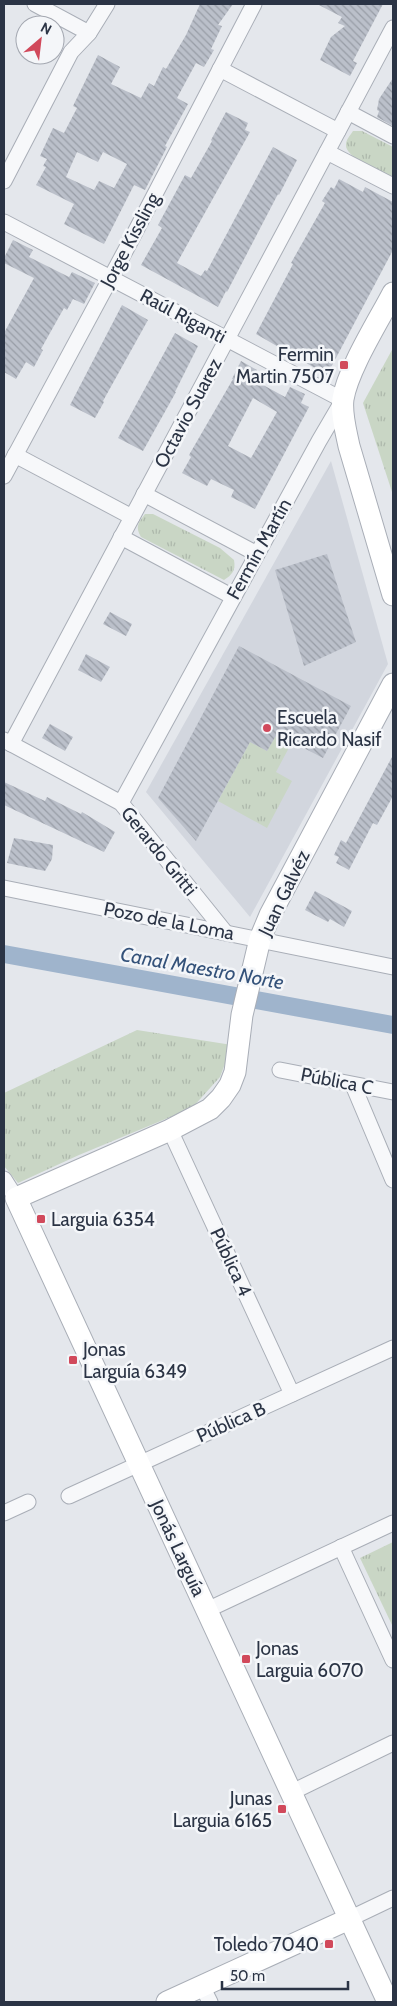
<svg xmlns="http://www.w3.org/2000/svg" width="397" height="2006" font-family="Cabin,sans-serif">
	<style>
		.built { fill: #d2d6de }
		.park { fill: url(#park-tufts) }
		.lines { fill: none; stroke-linecap: round; stroke-linejoin: round }
		.canal { stroke: #9fb4cc; stroke-width: 18 }
		.building { fill: url(#building-back-hatch); fill-rule: evenodd }
		.minor-casing { stroke: #a9aeb7; stroke-width: 17 }
		.secondary-casing { stroke: #a9aeb7; stroke-width: 23 }
		.minor { stroke: #f7f8fa; stroke-width: 15 }
		.secondary { stroke: #fff; stroke-width: 21 }
		.poi-dot { fill: #d1495b; stroke: #f4f6f9; stroke-width: 2 }
		.labels { text-anchor: middle; dominant-baseline: central; stroke-width: 5; stroke-linejoin: round; paint-order: stroke }
		.street-label { font-size: 19px; fill: #2b3445; stroke: #f4f6f9 }
		.poi-label { font-size: 19px; fill: #2b3445; stroke: #f4f6f9; text-anchor: start }
		.water-label { font-size: 20px; font-style: italic; fill: #34527a; stroke: #f4f6f9 }
	</style>
	<defs>
		<pattern id="park-tufts" width="24" height="20" patternUnits="userSpaceOnUse" patternTransform="scale(1.25)"><rect width="24" height="20" fill="#c9d6c5"/><path d="M3 7l-1-3M5 7V3M7 7l1-3M15 17l-1-3M17 17v-4M19 17l1-3" fill="none" stroke="#adb8ab"/></pattern>
		<pattern id="building-back-hatch" width="6" height="6" patternUnits="userSpaceOnUse" patternTransform="scale(1.25)"><rect width="6" height="6" fill="#bbc0ca"/><path d="M-1 5l2 2M0 0l6 6M5-1l2 2" fill="none" stroke="#989da6"/></pattern>
	</defs>
	<rect width="100%" height="100%" fill="#e4e7ec"/>
	<polygon class="built" points="331,461 388,664 250,917 146,792"/>
	<g class="park">
		<path d="M353,131h9l31,16v30c-11,-6 -48,-19 -47,-32 0,-6 4,-9 7,-14z"/>
		<polygon points="393,348 393,495 363,403"/>
		<path d="M145,514h8l67,34 14,12c2,10 -2,15 -10,20l-83,-43c-6,-10 -3,-14 4,-23z"/>
		<polygon points="277,734 292,742 276,772 292,781 267,828 218,801 250,742 267,751"/>
		<polygon points="137,1030 232,1045 220,1077 192,1108 79,1155 18,1183 4,1166 4,1093"/>
		<polygon points="393,1542 393,1627 360,1558"/>
	</g>
	<g class="lines">
		<polyline class="canal" points="4,954 393,1025"/>
	</g>
	<g class="building">
		<path d="M200,4h33l-15,21 4,1 -11,23 3,1 -10,17 -8,-4 -19,35 11,6 -23,42 2,1 -22,43 -11,-5 -30,59 -40,-20 10,-20 -38,-19 10,-18 -3,-1 4,-7 -7,-3 13,-28 11,5 13,-25 -4,-2 25,-51 22,12 -9,17 30,14 8,-15 5,3 9,-19 3,2 20,-34zM77,152l21,10 5,-10 24,12 -13,24 -15,-7 -5,9 -28,-13z"/>
		<polygon points="317,4 383,4 353,61 357,63 350,76 320,60 331,37 345,26 338,23 342,17"/>
		<polygon points="393,78 393,126 377,117 379,111 377,110 379,99"/>
		<polygon points="226,112 248,123 245,130 250,132 177,263 201,276 205,270 207,271 273,147 297,160 279,195 278,194 227,292 226,291 218,307 141,265 162,228 158,225 185,175 191,178 212,141 211,140"/>
		<polygon points="339,179 363,192 365,187 393,202 393,250 327,375 256,334 293,264 291,263 325,203 322,201 331,187 334,189"/>
		<polygon points="13,240 33,250 29,257 69,277 72,272 95,283 84,304 73,299 67,310 64,308 41,349 43,350 34,367 26,362 16,379 4,372 4,333 34,278 4,263 4,258"/>
		<polygon points="122,305 148,320 103,401 104,402 95,418 70,405"/>
		<polygon points="175,333 198,346 175,392 176,392 143,451 118,438"/>
		<path d="M241,361l16,9 -5,9 33,18 5,-10 15,7 -4,9 8,4 -54,102 -24,-12 3,-7 -23,-11 -4,7 -25,-13 9,-16 -2,-2 44,-76h-1zM253,398l24,14 -26,46 -23,-12z"/>
		<polygon points="327,554 356,642 304,666 275,570"/>
		<polygon points="110,612 132,624 126,636 103,624"/>
		<polygon points="239,646 351,706 323,758 277,734 267,751 250,742 196,841 158,798"/>
		<polygon points="86,654 110,667 101,682 78,670"/>
		<polygon points="50,724 73,737 65,751 42,738"/>
		<polygon points="393,755 393,796 377,825 373,823 349,870 336,863 339,857 334,855 341,840 346,843"/>
		<polygon points="4,782 45,801 47,797 81,814 82,812 115,832 104,852 4,805"/>
		<polygon points="14,838 53,845 52,859 45,871 7,863"/>
		<polygon points="315,891 352,911 344,927 330,919 328,922 305,910"/>
	</g>
	<g class="lines">
		<defs>
			<g id="minor">
				<polyline points="89,33 107,4"/>
				<polyline points="220,69 338,131"/>
				<polyline points="348,112 393,136"/>
				<polyline points="327,152 393,186"/>
				<polyline points="4,181 71,52 89,33 35,4"/>
				<polyline points="4,222 343,400 319,441 121,803"/>
				<polyline points="15,455 132,517"/>
				<polyline points="4,476 130,242 254,4"/>
				<polyline points="144,494 257,554"/>
				<polyline points="121,537 233,597"/>
				<polyline points="4,740 121,803 225,932"/>
				<polyline points="11,744 393,28"/>
				<polyline points="4,888 393,967"/>
				<polyline points="280,1070 393,1092"/>
				<polyline points="353,1085 393,1180"/>
				<polyline points="170,1130 292,1394"/>
				<polyline points="4,1179 16,1198"/>
				<polyline points="69,1496 393,1348"/>
				<polyline points="4,1513 28,1502"/>
				<polyline points="341,1547 393,1660"/>
				<polyline points="207,1610 393,1523"/>
				<polyline points="290,1793 393,1743"/>
				<polyline points="349,1919 393,1898"/>
				<polyline points="202,1986 210,2002"/>
			</g>
			<g id="secondary">
				<path d="M393,293c-15,29 -45,76 -50,106 -2,15 3,32 6,47l44,149"/>
				<polyline points="167,2002 349,1919"/>
				<polyline points="388,2002 16,1198 170,1130 210,1109 221,1098 230,1085 235,1072 242,1015 260,939 270,915 393,684"/>
			</g>
		</defs>
		<use href="#minor" class="minor-casing"/>
		<use href="#secondary" class="secondary-casing"/>
		<use href="#minor" class="minor"/>
		<use href="#secondary" class="secondary"/>
	</g>
	<g class="poi-dot">
		<rect x="339" y="360" width="10" height="10" rx="2.5"/>
		<circle cx="267" cy="728" r="5"/>
		<rect x="36" y="1214" width="10" height="10" rx="2.5"/>
		<rect x="68" y="1355" width="10" height="10" rx="2.5"/>
		<rect x="241" y="1654" width="10" height="10" rx="2.5"/>
		<rect x="277" y="1804" width="10" height="10" rx="2.5"/>
		<rect x="324" y="1939" width="10" height="10" rx="2.5"/>
	</g>
	<g class="labels">
		<g class="street-label">
			<text transform="translate(130 240) rotate(-62)">Jorge Kissling</text>
			<text transform="translate(183 316) rotate(28)">Raúl Riganti</text>
			<text transform="translate(188 413) rotate(-62)">Octavio Suarez</text>
			<text transform="translate(259 549) rotate(-61)">Fermín Martín</text>
			<text transform="translate(159 851) rotate(51)">Gerardo Gritti</text>
			<text transform="translate(284 893) rotate(-64)">Juan Galvéz</text>
			<text transform="translate(169 921) rotate(11)">Pozo de la Loma</text>
			<text transform="translate(337 1081) rotate(11)">Pública C</text>
			<text transform="translate(231 1262) rotate(65)">Pública 4</text>
			<text transform="translate(231 1422) rotate(-24)">Pública B</text>
			<text transform="translate(178 1548) rotate(65)">Jonás Larguía</text>
		</g>
		<g class="poi-label">
			<text x="334" y="354" text-anchor="end">Fermin<tspan x="334" dy="22">Martin 7507</tspan></text>
			<text x="277" y="717">Escuela<tspan x="277" dy="22">Ricardo Nasif</tspan></text>
			<text x="51" y="1219">Larguia 6354</text>
			<text x="83" y="1349">Jonas<tspan x="83" dy="22">Larguía 6349</tspan></text>
			<text x="256" y="1648">Jonas<tspan x="256" dy="22">Larguia 6070</tspan></text>
			<text x="272" y="1798" text-anchor="end">Junas<tspan x="272" dy="22">Larguia 6165</tspan></text>
			<text x="319" y="1944" text-anchor="end">Toledo 7040</text>
		</g>
		<g class="water-label">
			<text transform="translate(202 968) rotate(10)">Canal Maestro Norte</text>
		</g>
	</g>
	<rect width="397" height="2006" fill="none" stroke="#2b3445" stroke-width="10"/>
	<g transform="translate(40 40) rotate(28)"><circle r="24" fill="#f4f6f9" stroke="#a4a8b1"/>
	<path d="M0-4L9 19L0 12L-9 19Z" fill="#d1495b"/>
	<text y="-8" font-size="14" font-weight="bold" text-anchor="middle" fill="#2b3445">N</text>
	</g>
	<path d="M222 1981v8h126v-8" fill="none" stroke="#2b3445" stroke-width="2.5"/>
	<text x="230" y="1981" font-size="15" fill="#2b3445" stroke="#f4f6f9" stroke-width="4" paint-order="stroke">50 m</text>
</svg>
